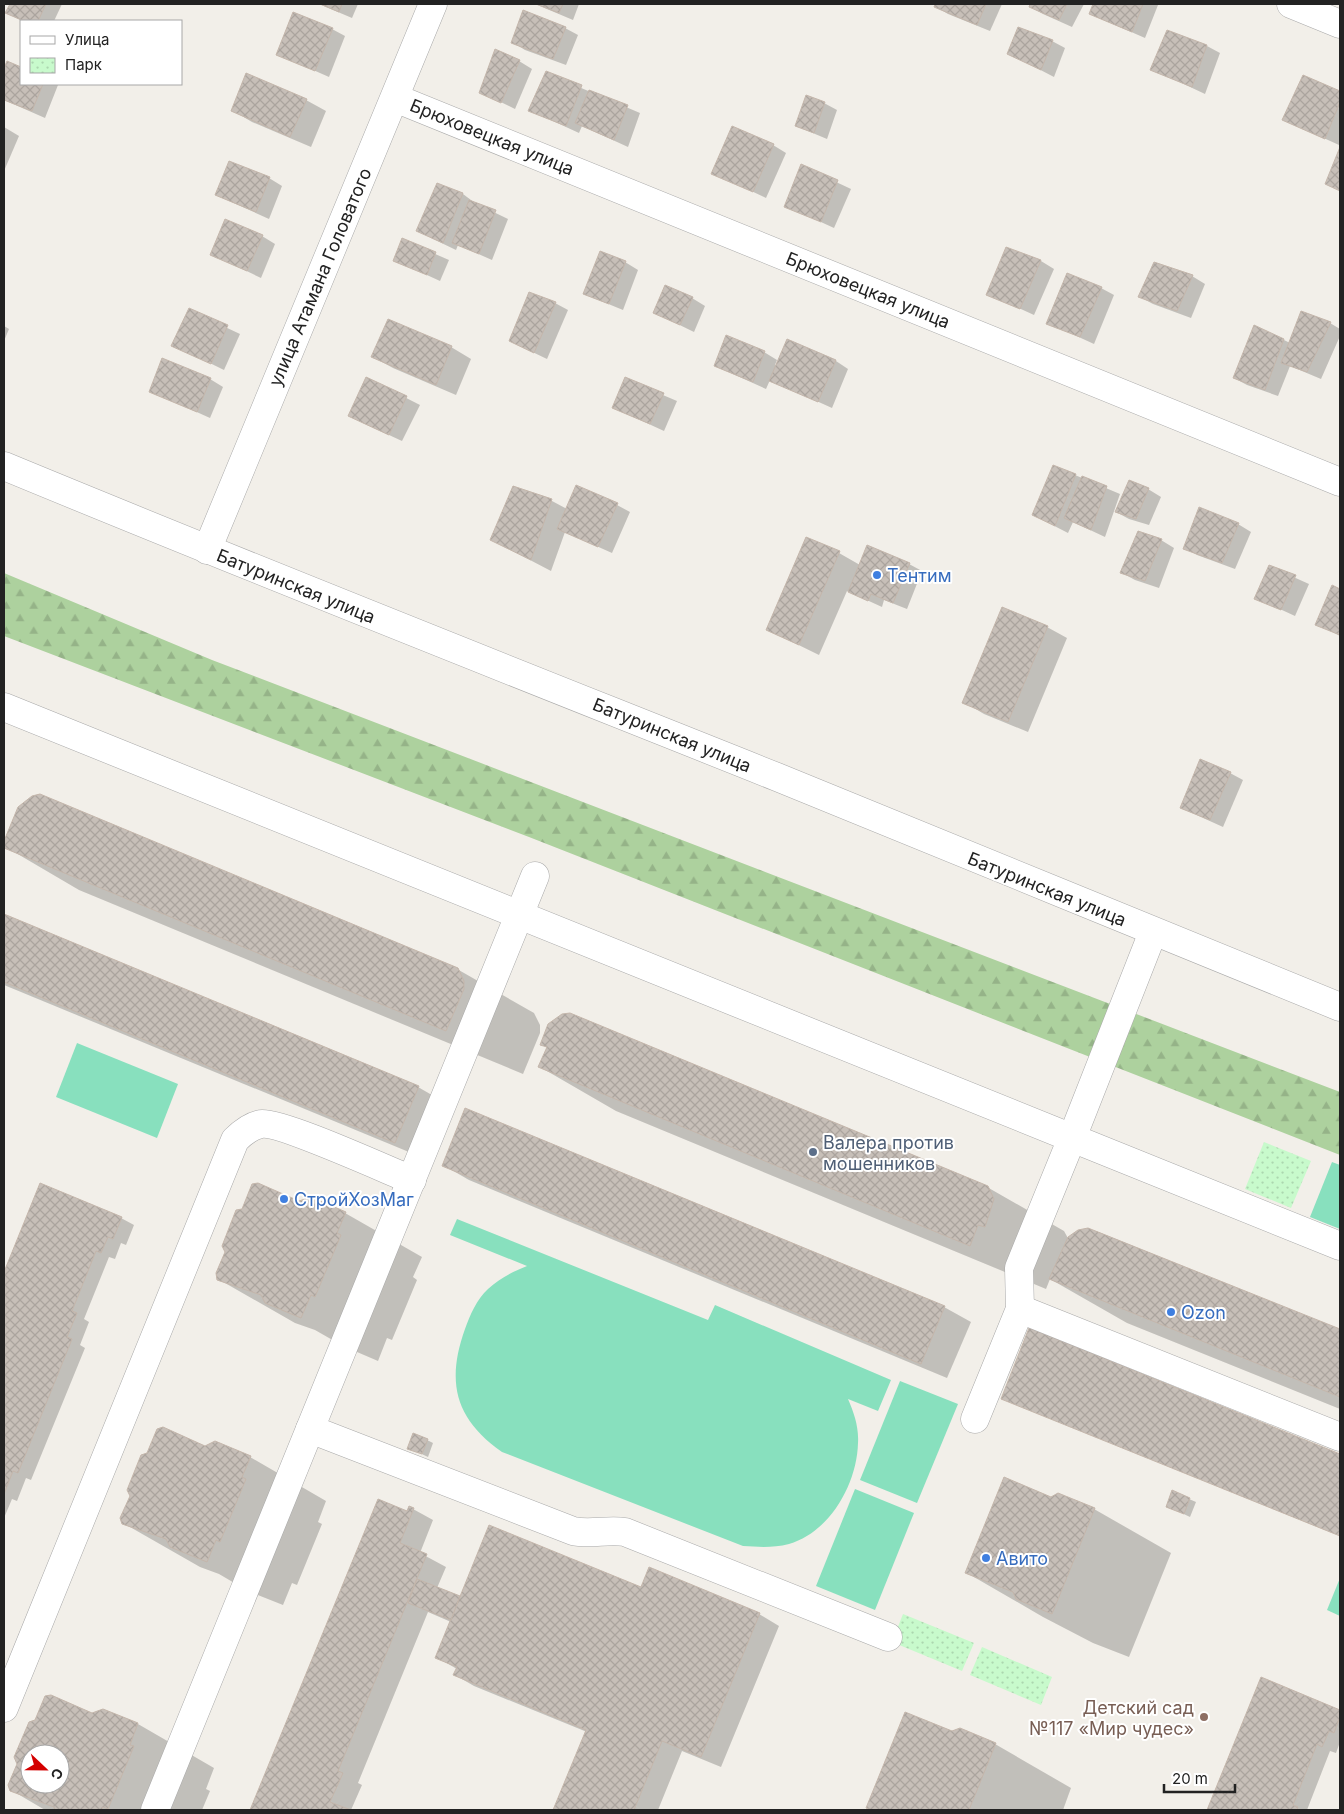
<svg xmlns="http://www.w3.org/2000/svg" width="1344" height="1814" font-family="Inter,sans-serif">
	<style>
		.forest { fill: url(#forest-firs) }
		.park { fill: url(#park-dots) }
		.pitch { fill: #88e0be }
		.shadow { fill: #0003; fill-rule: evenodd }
		.building { fill: url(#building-cross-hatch); stroke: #c4b6ab; fill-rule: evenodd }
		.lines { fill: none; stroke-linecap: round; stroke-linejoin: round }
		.minor-casing { stroke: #a9a9a9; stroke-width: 29 }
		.minor { stroke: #fff; stroke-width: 28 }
		.shop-dot { fill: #3f7fe0; stroke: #fff; stroke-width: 2 }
		.service-dot { fill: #5c6f8a; stroke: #fff; stroke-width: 2 }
		.education-dot { fill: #8d6e63; stroke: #fff; stroke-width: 2 }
		.labels { text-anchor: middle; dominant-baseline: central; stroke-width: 4; stroke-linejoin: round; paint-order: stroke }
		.street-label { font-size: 18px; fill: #222; stroke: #fff }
		.shop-label { font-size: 18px; fill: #366cbe; stroke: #fff; text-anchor: start }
		.service-label { font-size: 18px; fill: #4e5e75; stroke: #fff; text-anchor: start }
		.education-label { font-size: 18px; fill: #785e54; stroke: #fff; text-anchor: end }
	</style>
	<defs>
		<pattern id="forest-firs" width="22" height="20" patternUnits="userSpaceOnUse" patternTransform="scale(1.25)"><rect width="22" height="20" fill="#add19e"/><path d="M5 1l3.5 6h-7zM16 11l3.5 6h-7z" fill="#95b388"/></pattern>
		<pattern id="park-dots" width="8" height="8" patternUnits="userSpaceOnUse" patternTransform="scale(1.25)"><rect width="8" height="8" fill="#c8facc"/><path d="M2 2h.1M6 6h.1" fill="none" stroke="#acd6af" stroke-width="1.8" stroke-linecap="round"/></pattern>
		<pattern id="building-cross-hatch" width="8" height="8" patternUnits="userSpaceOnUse" patternTransform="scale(1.25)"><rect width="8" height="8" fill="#c7bfb8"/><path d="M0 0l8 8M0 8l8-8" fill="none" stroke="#aba49e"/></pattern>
	</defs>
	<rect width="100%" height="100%" fill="#f2efe9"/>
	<polygon class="forest" points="4,573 212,660 1340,1092 1340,1155 529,837 4,636"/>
	<g class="park">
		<polygon points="1264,1142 1311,1161 1291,1208 1245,1189"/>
		<polygon points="903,1614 974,1643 962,1671 892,1642"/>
		<polygon points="982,1647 1052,1677 1041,1705 970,1675"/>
	</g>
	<g class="pitch">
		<polygon points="77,1043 178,1084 157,1138 56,1097"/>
		<polygon points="1332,1162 1340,1165 1340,1229 1310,1217"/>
		<path d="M457,1219l251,101 7,-15 176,75 -13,31 -30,-12c6,14 11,28 10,44 -1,41 -28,89 -69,101 -16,4 -30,3 -46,2l-241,-94c-47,-33 -56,-70 -37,-123 5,-14 12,-30 23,-40 12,-11 24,-17 39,-23l-77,-31z"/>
		<polygon points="900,1381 958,1404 917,1503 860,1480"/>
		<polygon points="855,1489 914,1513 875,1610 816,1586"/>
		<polygon points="1340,1578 1340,1616 1327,1610"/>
	</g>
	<g class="shadow">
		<polygon points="11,4 62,4 54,21 22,21 7,13"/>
		<polygon points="319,4 358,4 352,18"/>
		<polygon points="535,4 579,4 573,20"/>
		<polygon points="936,4 1002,4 990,31 948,14 935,6"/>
		<polygon points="1031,4 1084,4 1072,27 1043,14 1030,7"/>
		<polygon points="1095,4 1155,4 1158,5 1145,38 1090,14"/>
		<polygon points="565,28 578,35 566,65 525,50 512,42"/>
		<polygon points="332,29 345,36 329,77 277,54"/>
		<polygon points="1052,41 1065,48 1054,77 1008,53"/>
		<polygon points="1207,46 1220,53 1205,94 1152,69"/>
		<polygon points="519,61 532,69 515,109 480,92"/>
		<polygon points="7,63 21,68 21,84 58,85 45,118 4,100 4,72"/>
		<polygon points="546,73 640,113 628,147 582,126 579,133 529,110"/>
		<polygon points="1303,77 1340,92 1339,145 1284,120"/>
		<polygon points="306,100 326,111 311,147 252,122 232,110"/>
		<polygon points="824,103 837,110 827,139 796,126"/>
		<polygon points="4,127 19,136 4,171"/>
		<polygon points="773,145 786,153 766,198 713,173"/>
		<polygon points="802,166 851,189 834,228 786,206"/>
		<polygon points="269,178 282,186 269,219 216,195"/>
		<polygon points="438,185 463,194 475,203 508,219 492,260 458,245 456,250 431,238"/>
		<polygon points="262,236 275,244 261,278 211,254"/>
		<polygon points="403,240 449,260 440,281 394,260"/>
		<polygon points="1007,249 1041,261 1054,269 1034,315 988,294"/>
		<polygon points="625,262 638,270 623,310 584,294"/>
		<polygon points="1192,276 1205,284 1191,318 1153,304 1140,297"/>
		<polygon points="1101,288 1114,295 1094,344 1048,323"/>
		<polygon points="692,298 705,306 694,332 655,313"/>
		<polygon points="555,303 568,310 547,359 524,348"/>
		<polygon points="189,310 240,334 224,370 173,345"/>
		<polygon points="389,321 451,347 471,359 456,395 393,368 373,357"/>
		<polygon points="1330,323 1340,329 1340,336 1321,379 1290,366 1278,396 1247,385 1234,378 1284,340 1290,343"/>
		<polygon points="4,326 9,329 4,341"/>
		<polygon points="764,352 777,360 775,365 777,366 836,361 848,369 832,408 770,380 766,389 715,366"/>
		<polygon points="367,378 420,405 402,441 363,423"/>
		<polygon points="210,379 223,387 210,418 150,391"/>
		<polygon points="625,379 677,401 664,431 614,408"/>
		<polygon points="1075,475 1120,494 1105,537 1073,522 1068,533 1033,515"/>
		<polygon points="514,487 552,501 567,509 617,505 630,512 612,553 565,532 551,571 492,540"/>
		<polygon points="1148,489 1161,497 1149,525 1129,519 1116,512"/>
		<polygon points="1238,524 1251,532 1235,569 1197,555 1184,548"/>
		<polygon points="1161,540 1174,548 1159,588 1135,580 1122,573"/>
		<polygon points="839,553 860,565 909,564 922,571 907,609 884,600 882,607 847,591 819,655 768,630"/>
		<polygon points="1269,566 1309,584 1295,616 1256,598"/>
		<polygon points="1333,587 1340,590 1340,636 1317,624"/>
		<polygon points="1047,627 1067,638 1028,732 984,714 964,702"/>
		<polygon points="1230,773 1243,780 1223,827 1181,808"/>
		<polygon points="19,807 457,969 534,1013 540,1025 540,1033 523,1074 79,890 4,846"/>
		<polygon points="4,916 418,1087 444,1102 421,1157 4,985"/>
		<polygon points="541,1044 987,1187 1064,1231 1069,1240 1096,1231 1340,1330 1340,1409 1127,1323 1050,1279 1046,1289 616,1111 540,1067 548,1048"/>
		<polygon points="443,1165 944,1307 971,1322 947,1378 469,1180"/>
		<polygon points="40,1185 121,1218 134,1225 126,1245 121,1243 115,1259 109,1257 84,1319 89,1322 80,1345 85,1348 31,1480 26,1478 17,1501 12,1499 4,1518 4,1276"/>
		<polygon points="299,1203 345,1213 422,1257 413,1277 417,1280 392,1340 387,1338 378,1361 343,1346 315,1330 295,1323 218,1279"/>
		<polygon points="1030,1330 1340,1455 1340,1536 1008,1401"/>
		<polygon points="427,1440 433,1443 428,1457 409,1448"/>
		<polygon points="205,1447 250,1457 326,1501 318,1522 322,1524 297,1585 292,1583 283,1605 248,1591 219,1574 200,1567 123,1523"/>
		<polygon points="1173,1492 1196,1502 1190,1517 1167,1506"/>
		<polygon points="379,1501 407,1513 413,1509 433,1520 420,1553 446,1567 437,1588 461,1597 641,1589 759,1614 779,1626 721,1767 682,1751 658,1810 555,1810 587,1732 474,1686 455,1675 457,1669 436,1657 451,1622 428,1612 358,1783 362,1785 351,1810 252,1810"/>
		<polygon points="1094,1509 1171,1553 1129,1657 1093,1643 1043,1617 967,1573"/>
		<polygon points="1261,1679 1340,1711 1340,1742 1336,1753 1330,1751 1307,1810 1208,1810"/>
		<path d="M103,1710l35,14 76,44 -8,21 4,2 -8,19h-157l-34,-20 19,-67 62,-9zM30,1754h30v30h-30z"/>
		<polygon points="952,1733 995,1744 1071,1788 1063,1810 872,1810 868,1808"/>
	</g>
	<g class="building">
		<polygon points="10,4 46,4 38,21 24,21 5,13"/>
		<polygon points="320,4 342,4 339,12"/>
		<polygon points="536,4 563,4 559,13"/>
		<polygon points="935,4 986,4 977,25 934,7"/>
		<polygon points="1030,4 1067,4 1059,20 1029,7"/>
		<polygon points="1093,4 1143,4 1132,32 1089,14"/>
		<polygon points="523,10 566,27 553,59 511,43"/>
		<polygon points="293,12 333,28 315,71 276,55"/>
		<polygon points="1018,27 1053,40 1041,70 1007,54"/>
		<polygon points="1167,30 1207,45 1192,87 1150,70"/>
		<polygon points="495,49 520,60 501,103 479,93"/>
		<polygon points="7,61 21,67 21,84 43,84 32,111 4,100 4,68"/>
		<polygon points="546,71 582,85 566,126 528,111"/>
		<polygon points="246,73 307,99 290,137 231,111"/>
		<polygon points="1303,75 1340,91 1340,102 1325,139 1282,120"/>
		<polygon points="589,90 628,105 614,140 575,123"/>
		<polygon points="806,95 825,102 814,133 795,126"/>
		<polygon points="732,126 774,144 753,192 711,174"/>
		<polygon points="1340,147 1340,191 1325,184"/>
		<polygon points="229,161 270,177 256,212 215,195"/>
		<polygon points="801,164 838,180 821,222 784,207"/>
		<polygon points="437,183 463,193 443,243 416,231"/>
		<polygon points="469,200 496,210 479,254 452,243"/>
		<polygon points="225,219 263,235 247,271 210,255"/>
		<polygon points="402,238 436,252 427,275 393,261"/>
		<polygon points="1006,247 1041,260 1020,309 986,295"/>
		<polygon points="600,251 626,261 609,304 583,294"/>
		<polygon points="1154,262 1193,275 1177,311 1138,297"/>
		<polygon points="1067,273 1102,287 1080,337 1046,324"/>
		<polygon points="665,285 693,297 680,325 653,313"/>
		<polygon points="529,292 556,302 534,353 509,341"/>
		<polygon points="189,308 228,325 211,364 171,346"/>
		<polygon points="1301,311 1331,322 1307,372 1281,363"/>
		<polygon points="388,319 452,346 436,385 371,357"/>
		<polygon points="1254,325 1284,339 1265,390 1233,378"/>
		<polygon points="726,335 765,351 753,382 714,366"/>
		<polygon points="787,339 836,360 818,402 769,381"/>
		<polygon points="162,358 211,378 197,412 149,392"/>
		<polygon points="366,377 407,396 389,435 348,416"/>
		<polygon points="625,377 664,393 650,424 612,408"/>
		<polygon points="1053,465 1076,474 1055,526 1032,515"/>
		<polygon points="1082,476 1107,486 1091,530 1064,518"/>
		<polygon points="1129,480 1149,488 1136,519 1115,512"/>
		<polygon points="576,485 618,503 598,547 557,529"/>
		<polygon points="513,486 552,499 531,560 490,540"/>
		<polygon points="1199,507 1239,523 1222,563 1183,549"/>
		<polygon points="1138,531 1162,539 1145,581 1120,573"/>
		<polygon points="806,537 840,551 799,645 766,630"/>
		<polygon points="867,545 910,563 893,603 871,594 868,601 848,592"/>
		<polygon points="1269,565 1296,575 1281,610 1254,599"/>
		<polygon points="1332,585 1340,589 1340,635 1315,625"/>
		<polygon points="1002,607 1048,626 1008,722 962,703"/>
		<polygon points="1200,759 1231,772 1210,820 1180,808"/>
		<polygon points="40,794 458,968 464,981 464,989 446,1031 4,848 4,841 18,807 32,796"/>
		<polygon points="4,914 419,1086 395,1143 4,982"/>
		<polygon points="570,1013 988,1186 994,1199 985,1227 978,1225 970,1246 538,1067 547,1047 540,1045 548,1024 562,1014"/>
		<polygon points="465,1108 945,1306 921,1364 442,1166"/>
		<polygon points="40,1183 122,1217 113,1239 108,1237 101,1253 96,1251 72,1311 77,1313 67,1337 72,1339 18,1473 13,1471 4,1494 4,1272"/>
		<polygon points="258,1183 299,1201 311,1197 346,1212 337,1233 341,1235 315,1297 311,1295 301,1318 265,1303 261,1295 217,1280 216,1273 225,1252 222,1246 236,1210 242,1209 252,1184"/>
		<polygon points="1088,1228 1340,1329 1340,1397 1049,1279 1068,1237 1078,1230"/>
		<polygon points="1029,1328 1340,1454 1340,1536 1001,1399"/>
		<polygon points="163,1427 205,1446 215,1441 251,1456 242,1477 246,1479 220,1542 216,1540 207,1562 170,1547 166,1539 122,1524 120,1518 130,1496 127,1490 141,1455 147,1453 157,1429"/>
		<polygon points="413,1433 428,1439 422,1454 407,1449"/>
		<polygon points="1004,1477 1051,1497 1058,1493 1095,1508 1052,1614 1016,1599 1013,1592 965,1573"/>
		<polygon points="1172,1490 1190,1498 1184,1514 1166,1507"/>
		<polygon points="378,1499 407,1511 409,1506 414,1508 400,1543 427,1554 338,1771 343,1773 330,1802 351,1810 250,1810"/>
		<polygon points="489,1525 641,1587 649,1567 760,1613 701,1757 662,1741 634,1810 553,1810 586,1730 453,1675 457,1667 435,1658"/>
		<polygon points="417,1579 460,1596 451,1620 408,1603"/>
		<polygon points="1261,1677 1340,1710 1340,1717 1334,1733 1329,1731 1322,1747 1317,1744 1293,1805 1298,1807 1297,1810 1207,1810"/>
		<path d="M51,1695l41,18 11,-4 35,14 -8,22 4,1 -26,63 -5,-2 -1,3h-47l-1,-3 -44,-16 -2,-6 9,-21 -3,-7 15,-35 6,-2 10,-24zM30,1754h30v30h-30z"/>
		<polygon points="905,1712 952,1731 960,1728 996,1743 969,1810 871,1810 866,1808"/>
	</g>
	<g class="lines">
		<defs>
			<g id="minor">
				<polyline points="1291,4 1340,24"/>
				<polyline points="395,98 1340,482"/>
				<path d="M4,466c256,106 515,208 773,311 188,75 375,155 563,230"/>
				<polyline points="207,550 433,4"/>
				<polyline points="4,707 1072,1138 1153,932"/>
				<polyline points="1020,1309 1340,1437"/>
				<polyline points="975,1419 1020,1309 1019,1268 1072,1138 1340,1246"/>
				<path d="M310,1429l263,102c18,4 34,-2 52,1l263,105"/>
				<path d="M4,1708l231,-568c7,-7 15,-14 26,-16 19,-3 126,46 151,56"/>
				<polyline points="155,1810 535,876"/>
			</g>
		</defs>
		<use href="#minor" class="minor-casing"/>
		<use href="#minor" class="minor"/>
	</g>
	<g class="shop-dot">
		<circle cx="877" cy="575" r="5"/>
		<circle cx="284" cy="1199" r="5"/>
		<circle cx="1171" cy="1312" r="5"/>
		<circle cx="986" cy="1558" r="5"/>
	</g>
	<circle class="service-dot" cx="813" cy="1152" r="5"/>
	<circle class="education-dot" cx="1204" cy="1717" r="5"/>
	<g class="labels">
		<g class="street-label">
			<text transform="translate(492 137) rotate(22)">Брюховецкая улица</text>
			<text transform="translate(320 277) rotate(-67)">улица Атамана Головатого</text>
			<text transform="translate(868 290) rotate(22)">Брюховецкая улица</text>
			<text transform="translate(296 586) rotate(22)">Батуринская улица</text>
			<text transform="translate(672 735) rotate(22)">Батуринская улица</text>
			<text transform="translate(1047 889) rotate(22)">Батуринская улица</text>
		</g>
		<g class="shop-label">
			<text x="887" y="575">Тентим</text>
			<text x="294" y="1199">СтройХозМаг</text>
			<text x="1181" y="1312">Ozon</text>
			<text x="996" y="1558">Авито</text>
		</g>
		<g class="service-label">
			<text x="823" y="1142">Валера против<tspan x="823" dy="21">мошенников</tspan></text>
		</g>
		<g class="education-label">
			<text x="1194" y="1707">Детский сад<tspan x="1194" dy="21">№117 «Мир чудес»</tspan></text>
		</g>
	</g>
	<rect width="1344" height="1814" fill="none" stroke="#222222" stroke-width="10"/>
	<rect x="20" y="20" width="162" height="65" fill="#ffffff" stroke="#a7a7a7"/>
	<rect x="30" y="36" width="25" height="8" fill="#ffffff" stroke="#a7a7a7"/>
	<text x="65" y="45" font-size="15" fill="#222222">Улица</text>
	<rect x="30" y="58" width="25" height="15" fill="url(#park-dots)" stroke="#a7a7a7"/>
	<text x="65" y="70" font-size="15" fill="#222222">Парк</text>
	<g transform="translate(45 1769) rotate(112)"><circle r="24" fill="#ffffff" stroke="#a7a7a7"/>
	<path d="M0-4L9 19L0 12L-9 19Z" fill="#d40000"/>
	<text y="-8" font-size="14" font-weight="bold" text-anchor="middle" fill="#222222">С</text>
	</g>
	<path d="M1164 1784v8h71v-8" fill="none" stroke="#222222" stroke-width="2.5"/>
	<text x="1172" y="1784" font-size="15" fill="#222222" stroke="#ffffff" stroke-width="4" paint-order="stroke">20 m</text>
</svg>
